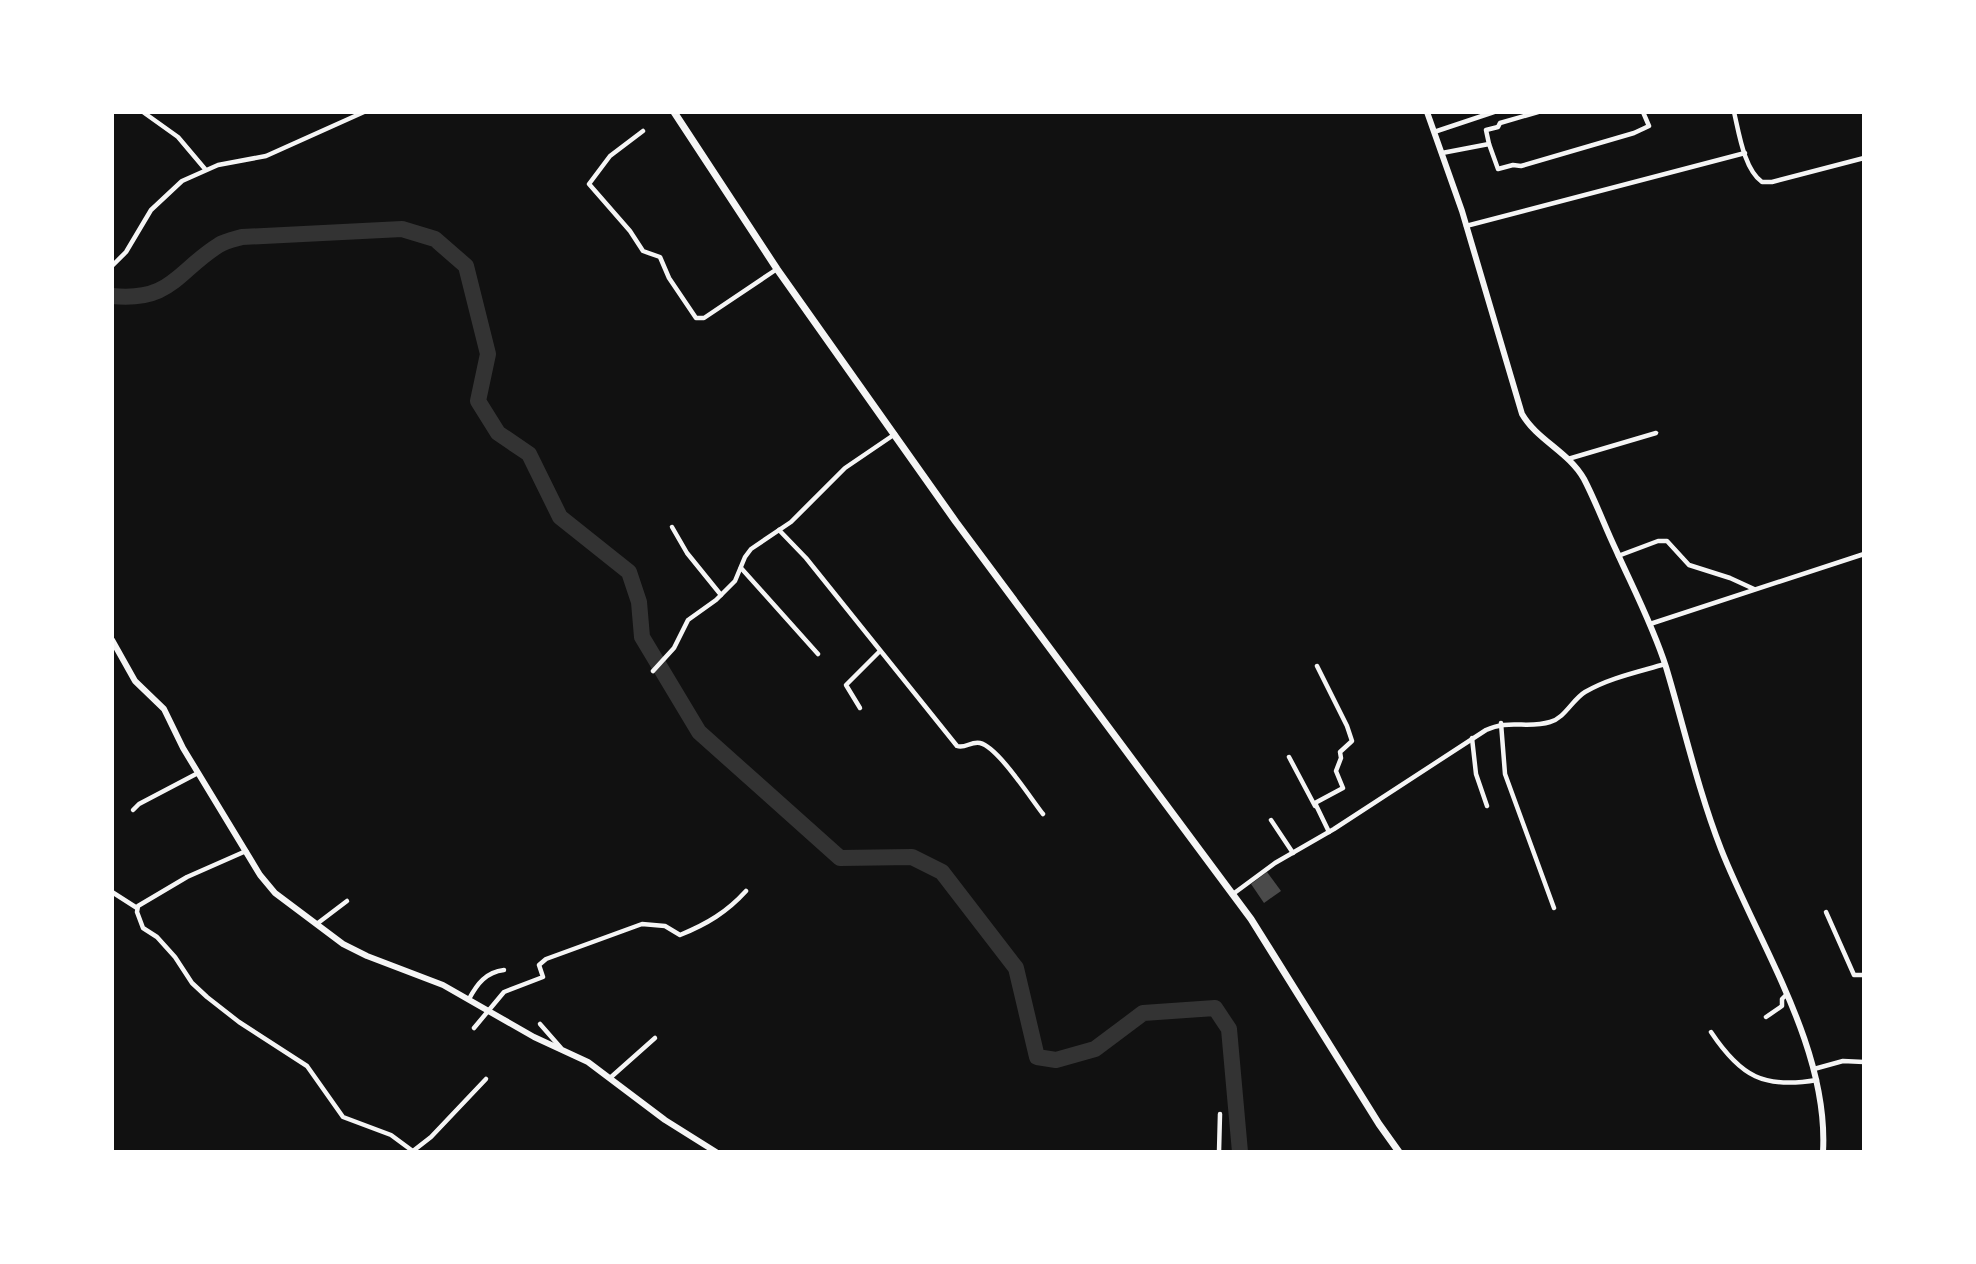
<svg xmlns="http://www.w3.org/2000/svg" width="1976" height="1264" font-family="Arial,sans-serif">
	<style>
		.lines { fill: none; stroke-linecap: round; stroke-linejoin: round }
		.river { stroke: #333; stroke-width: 16 }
		.building { fill: #4a4a4a }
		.minor { stroke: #f5f5f5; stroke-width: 4.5 }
		.tertiary { stroke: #f5f5f5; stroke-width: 6 }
		.secondary { stroke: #f5f5f5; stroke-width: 7 }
	</style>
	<rect width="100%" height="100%" fill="#111"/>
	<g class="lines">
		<path class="river" d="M112,296c60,6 65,-25 107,-51 6,-4 16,-6 23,-8l160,-8 33,10 31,27 22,88 -10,47 20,32 31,21 31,63 69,55 10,30 3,35 57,95 141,126 72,-1 30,15 74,96 21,89 19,3 39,-11 48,-36 72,-5 14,21 11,123"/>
	</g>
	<polygon class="building" points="1267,872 1281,891 1264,903 1251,884"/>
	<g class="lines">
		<g class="minor">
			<polyline points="143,112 178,137 205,169"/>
			<path d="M1734,112c5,21 10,57 28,70h10l92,-24"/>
			<polyline points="643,131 610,156 589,184 630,231 643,251 660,257 669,278 696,318 704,318 777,269"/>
			<polyline points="1434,132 1494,112"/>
			<polyline points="1489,144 1498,169 1513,165 1521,166 1634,133 1649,126 1643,112"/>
			<polyline points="1442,153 1489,144 1486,130 1498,127 1500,123 1538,112"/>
			<polyline points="1466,226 1745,153"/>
			<polyline points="112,266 126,252 151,210 182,181 218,165 266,156 364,112"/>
			<polyline points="1568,459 1656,433"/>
			<polyline points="672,527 687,553 721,595"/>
			<path d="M779,530l27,28 151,188c8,3 14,-5 23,-3 18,4 51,56 63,71"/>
			<polyline points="1618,556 1658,541 1667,541 1689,565 1730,578 1754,589"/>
			<polyline points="741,568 818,654"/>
			<polyline points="1650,624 1864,554"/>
			<polyline points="1317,666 1347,726 1352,741 1340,752 1341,758 1336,771 1343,788 1315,803 1329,832"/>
			<polyline points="653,671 674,648 688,620 716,600 735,581 745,557 751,549 791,522 845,468 895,434"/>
			<polyline points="860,708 846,685 880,651"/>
			<polyline points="1501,723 1505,774 1554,908"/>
			<polyline points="1472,738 1476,774 1487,806"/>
			<polyline points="1289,757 1315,806"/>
			<polyline points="133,810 139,804 198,773"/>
			<polyline points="1271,820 1293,853"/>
			<polyline points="246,851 187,877 138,906 137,912 143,928 157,937 175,957 192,983 207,997 239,1022 307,1066 343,1117 391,1135 414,1152"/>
			<polyline points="112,892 137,908"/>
			<path d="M1233,894l42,-31 59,-34 152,-99c22,-11 42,-1 64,-8 15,-4 22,-22 35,-30 24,-14 53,-20 80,-28"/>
			<polyline points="1826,912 1854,975 1864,975"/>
			<polyline points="318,923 347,901"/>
			<path d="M469,999c8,-15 17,-27 35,-29"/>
			<polyline points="1766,1017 1782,1006 1782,999 1786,995"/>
			<polyline points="540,1024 561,1048"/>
			<path d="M474,1028l30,-36 39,-15 -4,-12 7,-6 96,-35 23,2 15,9c27,-11 47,-23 66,-44"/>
			<path d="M1711,1032c30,45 53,57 106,48"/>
			<polyline points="1814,1069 1843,1061 1864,1062"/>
			<polyline points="610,1078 655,1038"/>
			<polyline points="413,1151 431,1137 486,1079"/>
			<polyline points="1219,1152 1220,1114"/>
		</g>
		<g class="tertiary">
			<path d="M1427,112l35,99 60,203c15,26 47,38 62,65 12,23 21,48 32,71 17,38 37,76 50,117 18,60 32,123 55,182 37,94 108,199 102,303"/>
			<polyline points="112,640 135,681 164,709 183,748 260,875 275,893 343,944 367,956 443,985 534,1037 588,1062 665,1120 716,1152"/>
		</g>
		<polyline class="secondary" points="674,112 777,269 956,522 1251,919 1379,1124 1399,1152"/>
	</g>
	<rect width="1976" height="1264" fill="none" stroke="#ffffff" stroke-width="228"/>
</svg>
